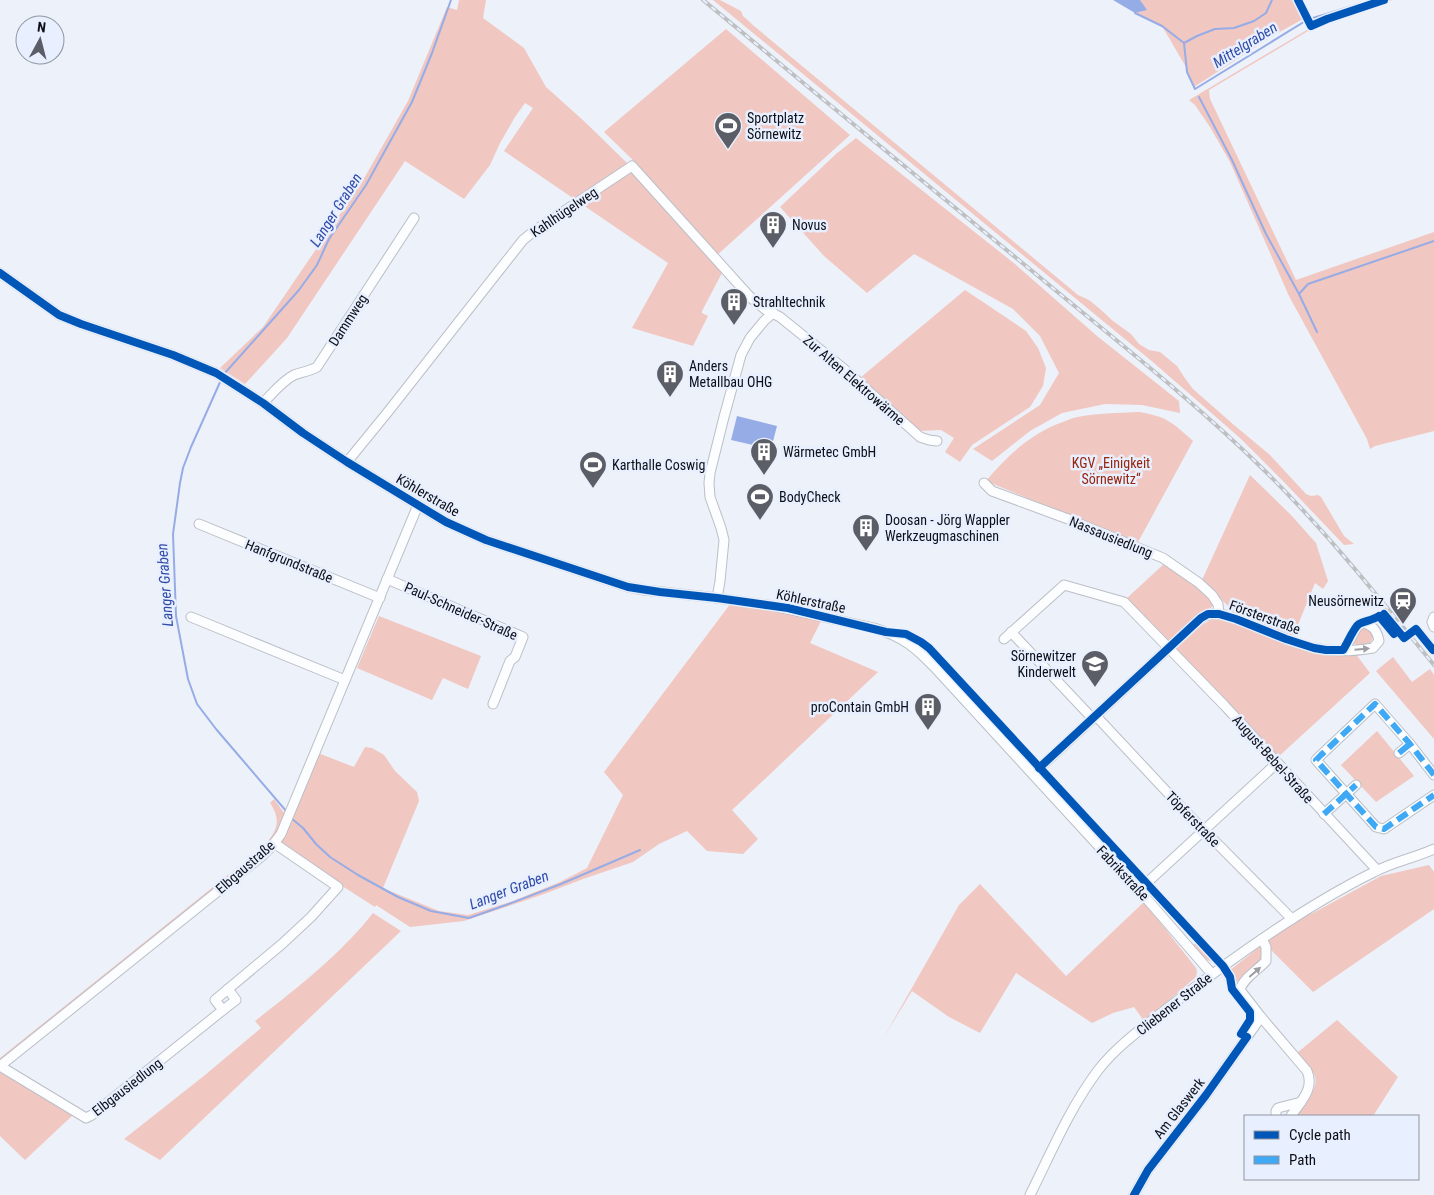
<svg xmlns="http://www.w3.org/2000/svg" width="1434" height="1195" font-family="'Roboto Condensed',sans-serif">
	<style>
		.green { fill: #f1c7c1 }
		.water { fill: #96ace7 }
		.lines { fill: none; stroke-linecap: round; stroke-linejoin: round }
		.stream { stroke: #96ace7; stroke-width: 2 }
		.minor-casing { stroke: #bbbfc7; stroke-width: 11 }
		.minor { stroke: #fcfdfe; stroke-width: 9 }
		.rail-casing { stroke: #bdbfc1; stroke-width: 4 }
		.rail { stroke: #e8effe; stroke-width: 2; stroke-dasharray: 5.5; stroke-linecap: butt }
		.quiet { stroke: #3fa9f5; stroke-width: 6; stroke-dasharray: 12 6; stroke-linecap: butt }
		.cycleway-casing { stroke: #e8effe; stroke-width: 11 }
		.cycleway { stroke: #0057b8; stroke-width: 8 }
		.oneway { fill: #9c9ea2 }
		.labels { text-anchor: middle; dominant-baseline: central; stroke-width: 5; stroke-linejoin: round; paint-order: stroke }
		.poi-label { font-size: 14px; fill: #0c0f17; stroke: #e8effe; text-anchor: start }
		.street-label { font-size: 14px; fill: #0c0f17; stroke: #e8effe }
		.park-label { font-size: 14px; fill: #97240d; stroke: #e8effe }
		.water-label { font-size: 15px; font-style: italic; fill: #304ba9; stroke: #e8effe }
	</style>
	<rect width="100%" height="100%" fill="#edf1f9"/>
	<g class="green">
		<polygon points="459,0 486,0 483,18 524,48 546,87 585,122 626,162 723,271 702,311 702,313 708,316 693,346 632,328 668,263 504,151 533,108 525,103 515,117 500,143 490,165 464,199 405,161 287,338 245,384 220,368 263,327 362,182 408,101 447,7 457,10"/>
		<polygon points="713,0 720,0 741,11 743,16 754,26 1078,295 1089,300 1100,309 1113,321 1131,334 1139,344 1149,350 1160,352 1177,366 1184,377 1193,389 1234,425 1270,455 1306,494 1311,496 1318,495 1321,497 1344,536 1354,544 1344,545 1284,482 1240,438 1154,363"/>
		<polygon points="1140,0 1292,0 1303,19 1276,34 1194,87 1187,72 1186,67 1162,26 1135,13 1146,10"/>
		<polygon points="1388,0 1392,0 1313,28 1209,90 1210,99 1296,280 1434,232 1434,431 1375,446 1370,449 1367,439 1289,296 1230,162 1210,127 1195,105 1189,100 1312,27 1328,20"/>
		<polygon points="726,29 850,135 715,257 637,164 604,132"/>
		<polygon points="856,138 1015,264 1097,336 1179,401 1180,413 1142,405 1105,404 1062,413 1030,431 992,461 973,449 1040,405 1059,373 1040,336 1013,309 914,254 867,293 824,256 780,207 836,154"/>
		<polygon points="965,290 1026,331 1038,348 1046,368 1043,386 1030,407 972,445 960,462 945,452 954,438 941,430 919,431 860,378"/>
		<path d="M1140,412c27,5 32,10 53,29l-56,103 -151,-63c20,-24 40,-43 69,-56 6,-2 12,-5 18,-7 22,-5 45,-5 67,-6z"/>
		<polygon points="1250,475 1291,515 1316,543 1328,581 1323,589 1315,583 1293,637 1233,611 1202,580"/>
		<polygon points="1165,563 1201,589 1213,603 1212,607 1197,616 1168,641 1153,628 1125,600"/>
		<polygon points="731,603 780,610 821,621 810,643 878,672 732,810 758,839 743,854 707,851 687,831 659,844 633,862 583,879 544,894 464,921 410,927 376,905 375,907 281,847 280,841 318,753 354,767 365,747 372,748 384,755 395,771 417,792 419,801 383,888 385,889 439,911 468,915 513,901 560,882 587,868 623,795 604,772"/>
		<polygon points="379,616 481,656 468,689 443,678 432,700 357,668"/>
		<path d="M1215,618c29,4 56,21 85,30 15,4 39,3 55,5l15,20 -93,85 -102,-108 28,-26z"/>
		<polygon points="1364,627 1370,630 1373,638 1370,643 1356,645 1353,643 1353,641 1360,628"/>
		<polygon points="1393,657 1412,682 1430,669 1434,675 1434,739 1376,671"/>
		<polygon points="1377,731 1414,776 1376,802 1341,765"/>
		<path d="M274,799l11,15 -6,17 -19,23 -260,208v-4l264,-212c13,-15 18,-25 6,-43z"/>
		<polygon points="1429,865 1434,872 1434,909 1313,992 1269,948 1268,940 1309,914 1313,913 1381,876"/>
		<polygon points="980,884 1066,976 1144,902 1196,968 1197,971 1196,977 1160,1008 1144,1021 1134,1007 1113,1013 1092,1023 1016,973 980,1033 949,1017 912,991 884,1037 959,905"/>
		<path d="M373,913l28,18 -241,229 -36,-21 81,-64 56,-47 -6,-7c42,-33 85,-66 118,-108z"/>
		<path d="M1198,941l20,22c-11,0 -18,-10 -25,-18z"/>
		<path d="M1262,945l3,12 -25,24 -1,-1 -5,4c-4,-4 -3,-9 -5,-13z"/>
		<path d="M1337,1020l61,57 -25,39h-77c7,-10 23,-27 19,-40 -3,-8 -12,-16 -18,-23z"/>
		<polygon points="0,1072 74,1114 25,1160 0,1136"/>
	</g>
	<g class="water">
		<polygon points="1113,0 1140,0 1147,10 1135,13"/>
		<polygon points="737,416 777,426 771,449 731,440"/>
	</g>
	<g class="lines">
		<g class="stream">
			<polyline points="1135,13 1162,26 1184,43 1187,72 1195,89 1307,20"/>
			<polyline points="1313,18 1372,0"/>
			<polyline points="1184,43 1197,36 1215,29 1234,28 1254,21 1266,13 1272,0"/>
			<polyline points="1199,97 1232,160 1266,234 1299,294"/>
			<polyline points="1317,332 1299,294 1308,284 1434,241"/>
			<polyline points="224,374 299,290 317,265 329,239 366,185 412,102 432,53 451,0"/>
			<polyline points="221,380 191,447 183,468 180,483 173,534 176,616 188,679 197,704 216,729 287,812"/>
			<polyline points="291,818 303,828 316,844 330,857 358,875 398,897 431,911 469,918 506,905 561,884 640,850"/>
		</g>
		<defs>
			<g id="minor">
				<path d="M0,273l59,42 22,9 92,31 43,18 47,30 40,30 44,29 99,60 40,18 142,47 16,3 73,8 56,8 101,22c30,9 42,20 63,42l202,220 73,84"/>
				<path d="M263,403c9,-9 19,-22 31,-28 8,-3 16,-4 23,-8l97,-149"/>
				<polyline points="347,462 387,413 523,240 534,231 632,166 751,298 766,310 780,317 806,338 844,369 920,437 929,440 937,441"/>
				<polyline points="984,483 992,491 1068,519 1163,558 1199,583 1212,595 1218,604 1219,614"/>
				<polyline points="199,524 380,598"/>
				<polyline points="387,579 523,637 515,657 510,661 493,704"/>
				<polyline points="717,598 720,581 724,540 721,528 710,497 709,483 710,473 724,417 741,355 750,338 764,321 773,313"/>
				<polyline points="191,617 345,680"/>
				<polyline points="1434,617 1432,622 1434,627"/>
				<polyline points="1011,632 1093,719"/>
				<polyline points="1004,639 1064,585 1124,602 1224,705 1377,870"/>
				<polyline points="1096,716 1181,807 1292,919"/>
				<polyline points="1399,753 1410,744"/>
				<path d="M1033,774l168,-156c6,-3 11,-5 18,-4 12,2 23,7 33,11 21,9 41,18 63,23 18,4 40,3 58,0l6,-7c-1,-6 -3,-11 -7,-14 -13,-11 -17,4 -22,13 -2,3 -5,6 -7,10"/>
				<polyline points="1434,775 1410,744 1375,704 1321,755 1316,760 1376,827 1384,829 1434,795"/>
				<polyline points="1324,814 1356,785"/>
				<polyline points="1139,890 1277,763"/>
				<polyline points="223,1010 236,1000 228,989"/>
				<path d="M1261,1017l-21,-27c3,-12 18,-20 26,-29v-14l-4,-8"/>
				<polyline points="0,1066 262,856 272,846 281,834 418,505"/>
				<polyline points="0,1066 86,1118 92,1115 223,1010 215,1000 282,944 311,917 338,887 274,843"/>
				<polyline points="1276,1116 1276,1111 1278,1108 1301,1102"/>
				<path d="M1030,1195c21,-42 40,-88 69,-126 19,-24 46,-43 70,-62 63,-49 134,-100 205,-135 19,-10 40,-14 60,-23"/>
				<path d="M1134,1195l14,-25 58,-75 55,-78 46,54c8,18 -7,31 -16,45"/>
			</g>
		</defs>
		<use href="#minor" class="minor-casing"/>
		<use href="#minor" class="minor"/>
		<defs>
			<path id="rail" d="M703,0c111,92 223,184 334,275 77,64 156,125 227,195 62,61 115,128 170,195"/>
		</defs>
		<use href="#rail" class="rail-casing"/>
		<use href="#rail" class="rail"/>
		<g class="quiet">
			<polyline points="1399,753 1410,744"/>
			<polyline points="1434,775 1410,744 1375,704 1321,755 1316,760 1376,827 1384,829 1434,795"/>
			<polyline points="1324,814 1356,785"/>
		</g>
		<defs>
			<g id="cycleway">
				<polyline points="1298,0 1311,26 1327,19 1384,0"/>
				<polyline points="0,273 59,315 81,324 173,355 216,373 263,403 303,433 347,462 446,522 486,540 628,587 660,592 717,598 788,608 886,632 906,634 921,642 929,648 1223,966 1230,977 1232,989 1250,1012 1250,1020 1241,1034"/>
				<path d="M1039,768l162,-150 7,-4h11l17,5 50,20 28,9 12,2h17c4,-6 11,-23 16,-26 6,-3 14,-4 20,-8l15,18 2,-2 -14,-16 2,-2 20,24 12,-9 17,21 1,-1"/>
				<polyline points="1134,1195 1148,1170 1206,1095 1247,1037"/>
			</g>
		</defs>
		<use href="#cycleway" class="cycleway-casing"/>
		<use href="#cycleway" class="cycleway"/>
	</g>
	<defs><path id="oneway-solid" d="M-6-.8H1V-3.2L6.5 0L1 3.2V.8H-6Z" transform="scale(1.25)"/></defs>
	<g class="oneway">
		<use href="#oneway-solid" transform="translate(1362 649) rotate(-5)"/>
		<use href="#oneway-solid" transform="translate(1255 972) rotate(-41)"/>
	</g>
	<defs>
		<symbol id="stadium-pin" viewBox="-11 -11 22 30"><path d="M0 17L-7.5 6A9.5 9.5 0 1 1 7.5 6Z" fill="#5b5e66" stroke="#e8effe"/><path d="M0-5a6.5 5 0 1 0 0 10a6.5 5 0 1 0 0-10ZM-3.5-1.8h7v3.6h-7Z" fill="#fff"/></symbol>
		<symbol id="building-pin" viewBox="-11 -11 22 30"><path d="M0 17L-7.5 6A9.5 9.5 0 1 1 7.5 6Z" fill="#5b5e66" stroke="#e8effe"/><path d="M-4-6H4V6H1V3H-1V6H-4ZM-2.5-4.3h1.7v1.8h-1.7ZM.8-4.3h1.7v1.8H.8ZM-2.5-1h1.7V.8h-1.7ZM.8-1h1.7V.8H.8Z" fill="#fff"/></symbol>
		<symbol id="station-pin" viewBox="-11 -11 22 30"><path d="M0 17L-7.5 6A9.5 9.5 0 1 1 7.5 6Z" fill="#5b5e66" stroke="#e8effe"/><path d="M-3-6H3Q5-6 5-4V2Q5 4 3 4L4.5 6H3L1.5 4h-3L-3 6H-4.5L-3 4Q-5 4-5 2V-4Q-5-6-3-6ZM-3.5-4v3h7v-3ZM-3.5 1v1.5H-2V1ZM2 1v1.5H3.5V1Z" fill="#fff"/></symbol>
		<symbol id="school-pin" viewBox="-11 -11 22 30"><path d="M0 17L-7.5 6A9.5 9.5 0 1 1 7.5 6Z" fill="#5b5e66" stroke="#e8effe"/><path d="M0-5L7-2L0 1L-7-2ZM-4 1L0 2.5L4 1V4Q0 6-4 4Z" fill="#fff"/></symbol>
	</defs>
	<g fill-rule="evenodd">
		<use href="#stadium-pin" x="712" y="110" width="32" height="43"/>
		<use href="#building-pin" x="757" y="209" width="32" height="43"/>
		<use href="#building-pin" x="718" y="286" width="32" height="43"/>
		<use href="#building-pin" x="654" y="358" width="32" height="43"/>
		<use href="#building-pin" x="748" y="436" width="32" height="43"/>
		<use href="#stadium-pin" x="577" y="449" width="32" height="43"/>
		<use href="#stadium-pin" x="744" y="481" width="32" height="43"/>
		<use href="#building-pin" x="850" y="512" width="32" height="43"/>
		<use href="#station-pin" x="1387" y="585" width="32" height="43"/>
		<use href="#school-pin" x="1079" y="648" width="32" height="43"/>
		<use href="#building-pin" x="912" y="691" width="32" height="43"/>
	</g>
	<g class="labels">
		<g class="poi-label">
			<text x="747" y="118">Sportplatz<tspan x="747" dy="16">Sörnewitz</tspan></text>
			<text x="792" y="225">Novus</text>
			<text x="753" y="302">Strahltechnik</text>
			<text x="689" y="366">Anders<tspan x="689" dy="16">Metallbau OHG</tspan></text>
			<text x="783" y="452">Wärmetec GmbH</text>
			<text x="612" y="465">Karthalle Coswig</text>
			<text x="779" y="497">BodyCheck</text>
			<text x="885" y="520">Doosan - Jörg Wappler<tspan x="885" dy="16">Werkzeugmaschinen</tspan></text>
			<text x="1384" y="601" text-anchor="end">Neusörnewitz</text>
			<text x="1076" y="656" text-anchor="end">Sörnewitzer<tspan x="1076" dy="16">Kinderwelt</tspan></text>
			<text x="909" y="707" text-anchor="end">proContain GmbH</text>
		</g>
		<g class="street-label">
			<text transform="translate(564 212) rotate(-34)">Kahlhügelweg</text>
			<text transform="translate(348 320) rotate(-57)">Dammweg</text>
			<text transform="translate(854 380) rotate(41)">Zur Alten Elektrowärme</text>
			<text transform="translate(428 495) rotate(30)">Köhlerstraße</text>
			<text transform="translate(1111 537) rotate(22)">Nassausiedlung</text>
			<text transform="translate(289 561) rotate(22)">Hanfgrundstraße</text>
			<text transform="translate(811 601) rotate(12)">Köhlerstraße</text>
			<text transform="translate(461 611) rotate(24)">Paul-Schneider-Straße</text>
			<text transform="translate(1265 617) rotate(20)">Försterstraße</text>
			<text transform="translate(1273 759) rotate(48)">August-Bebel-Straße</text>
			<text transform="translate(1193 819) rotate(46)">Töpferstraße</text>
			<text transform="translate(245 867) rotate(-41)">Elbgaustraße</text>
			<text transform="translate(1123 873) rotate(47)">Fabrikstraße</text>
			<text transform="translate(1174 1004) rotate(-38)">Cliebener Straße</text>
			<text transform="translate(127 1087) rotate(-38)">Elbgausiedlung</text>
			<text transform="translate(1179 1108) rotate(-52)">Am Glaswerk</text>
		</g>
		<g class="park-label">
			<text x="1111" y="463">KGV „Einigkeit<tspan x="1111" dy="16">Sörnewitz“</tspan></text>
		</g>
		<g class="water-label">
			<text transform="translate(1245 45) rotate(-32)">Mittelgraben</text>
			<text transform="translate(336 210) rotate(-58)">Langer Graben</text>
			<text transform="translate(165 585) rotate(-94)">Langer Graben</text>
			<text transform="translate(509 890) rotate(-21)">Langer Graben</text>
		</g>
	</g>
	<rect x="1244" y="1115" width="175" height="65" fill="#e8effe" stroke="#9095a2"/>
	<rect x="1254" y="1131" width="25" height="8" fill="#0057b8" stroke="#9095a2"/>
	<text x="1289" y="1140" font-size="15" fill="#0c0f17">Cycle path</text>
	<rect x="1254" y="1156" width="25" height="8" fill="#3fa9f5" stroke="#9095a2"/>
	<text x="1289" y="1165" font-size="15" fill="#0c0f17">Path</text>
	<g transform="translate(40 40) rotate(7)"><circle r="24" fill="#e8effe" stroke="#9095a2"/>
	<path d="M0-4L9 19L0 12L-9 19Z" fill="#5b5e66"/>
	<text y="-8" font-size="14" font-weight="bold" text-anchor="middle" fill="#0c0f17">N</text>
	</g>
</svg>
